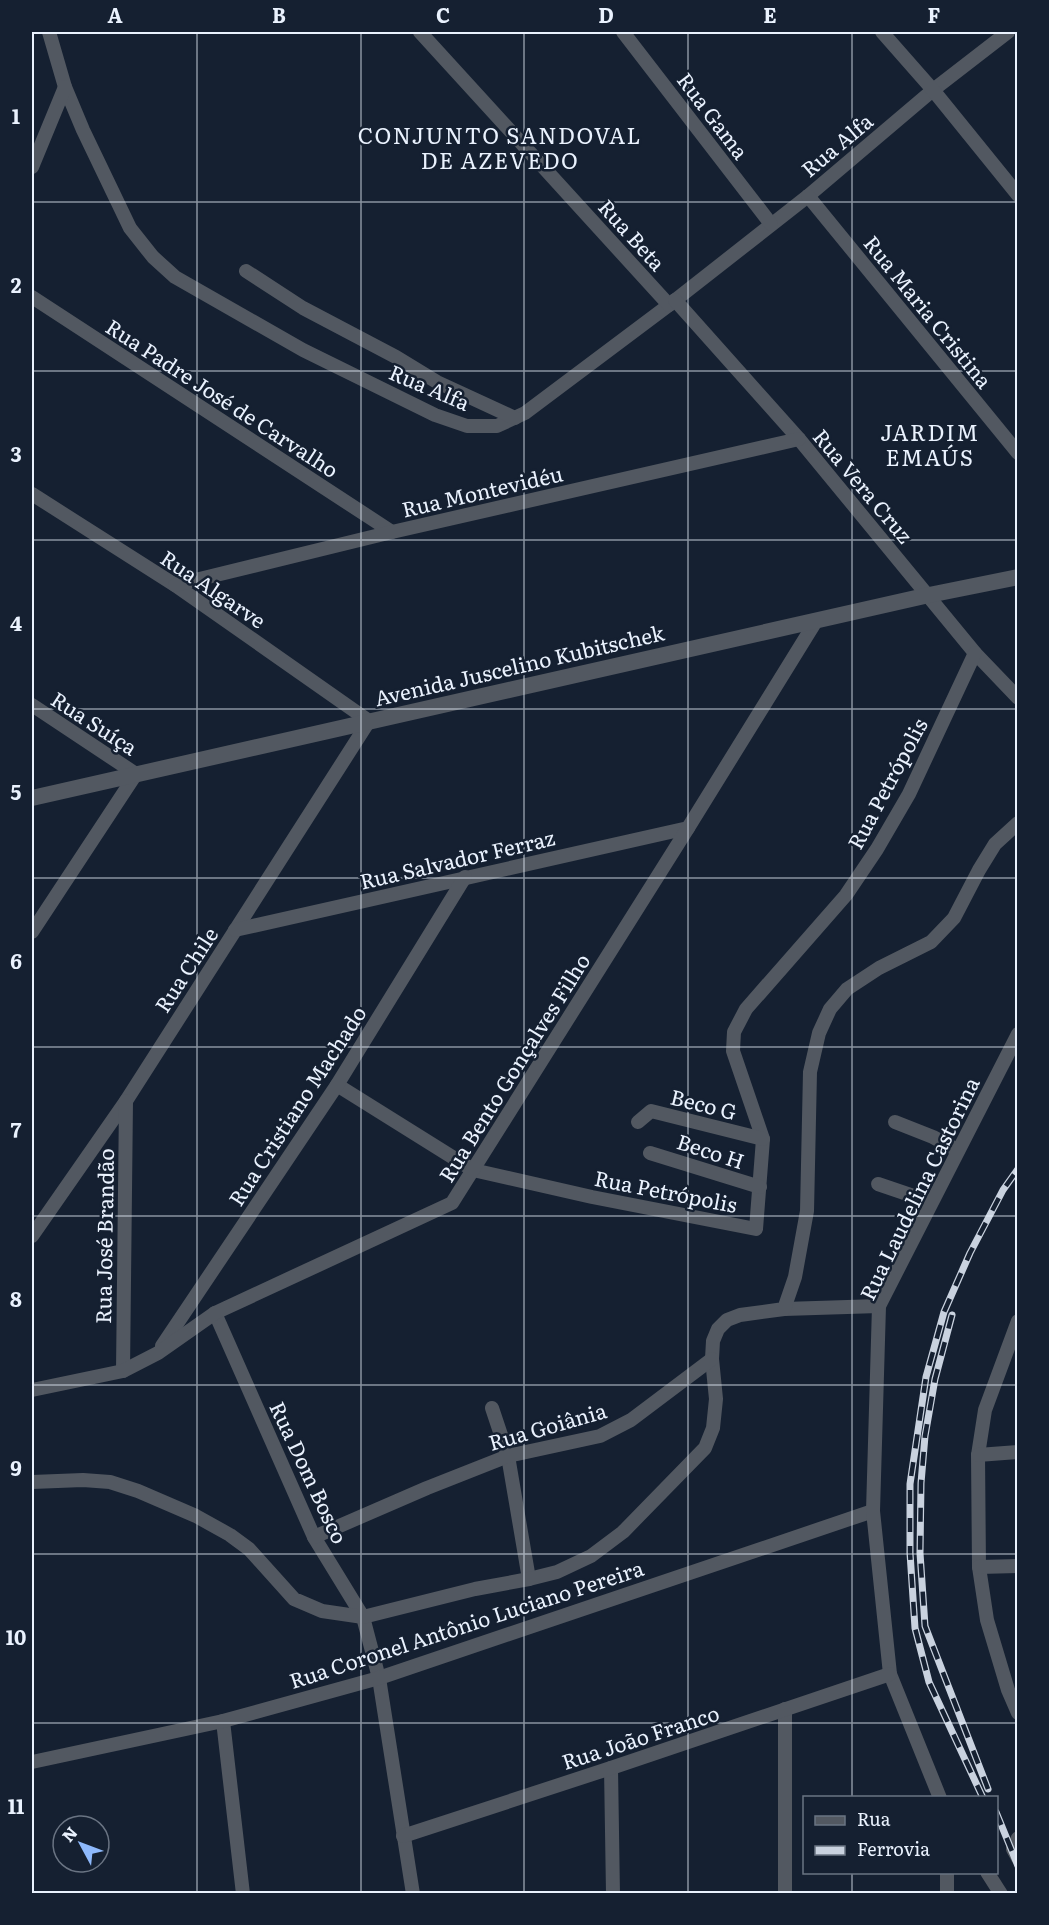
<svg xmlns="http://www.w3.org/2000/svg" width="1049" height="1925" font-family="Literata,serif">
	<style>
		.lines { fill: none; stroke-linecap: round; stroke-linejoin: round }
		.minor { stroke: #525861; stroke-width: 14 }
		.tertiary { stroke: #525861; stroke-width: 16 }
		.rail-casing { stroke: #c9d2df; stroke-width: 7 }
		.rail { stroke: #152031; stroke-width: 4.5; stroke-dasharray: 14; stroke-linecap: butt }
		.grid { fill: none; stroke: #eaf2fe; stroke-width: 1.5; stroke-opacity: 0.55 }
		.labels { text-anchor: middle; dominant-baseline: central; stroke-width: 5; stroke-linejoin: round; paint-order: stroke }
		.street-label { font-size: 21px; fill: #eaf2fe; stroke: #152031 }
		.neighbourhood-label { font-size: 22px; letter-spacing: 1.5px; fill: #eaf2fe; stroke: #152031 }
		.neatline { fill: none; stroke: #eaf2fe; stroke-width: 2 }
		.grid-label { font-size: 20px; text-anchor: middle; font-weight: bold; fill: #eaf2fe }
	</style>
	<rect width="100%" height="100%" fill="#152031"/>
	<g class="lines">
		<g class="minor">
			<polyline points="49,32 65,87 83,130 130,228 153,257 175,277 303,350 435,415 467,426 497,426 525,413 669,305 808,196 933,90 1008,32"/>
			<polyline points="420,32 669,305"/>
			<polyline points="623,32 771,224"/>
			<polyline points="882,32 933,90 1018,195"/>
			<polyline points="32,167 65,87"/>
			<polyline points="808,196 1018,453"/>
			<polyline points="246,271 303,308 396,357 437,382 515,418"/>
			<polyline points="32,297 392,532"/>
			<polyline points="675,300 799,439 975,653 1018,698"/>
			<polyline points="32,494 175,585 369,721 126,1101 32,1236"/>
			<polyline points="175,585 392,532 799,439"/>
			<polyline points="32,705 136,774 32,932"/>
			<polyline points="235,930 688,828"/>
			<polyline points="337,1085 473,1170 592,1197 756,1229 763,1139 733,1051 734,1032 746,1009 846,895 877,849 909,794 975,653"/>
			<polyline points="638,1122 651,1111 763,1139"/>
			<polyline points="895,1122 933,1137 957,1150"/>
			<polyline points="650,1153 760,1187"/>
			<polyline points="878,1184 931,1202"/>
			<polyline points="784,1309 879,1306"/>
			<polyline points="215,1313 314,1537 363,1617 379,1678 413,1894"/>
			<polyline points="1018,1321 985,1410 978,1455 979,1567 987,1620 1008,1690 1018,1713"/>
			<polyline points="162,1346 337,1085 465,877"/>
			<polyline points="123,1371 126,1101"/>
			<polyline points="32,1390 123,1371 158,1353 215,1313 452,1203 688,828 816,621"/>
			<polyline points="492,1408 508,1456 529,1579"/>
			<polyline points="978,1455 1018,1452"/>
			<polyline points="32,1482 83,1480 110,1482 138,1491 196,1516 230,1535 249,1549 294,1599 322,1611 363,1617 475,1589 529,1579 557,1572 591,1556 623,1532 705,1448 713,1428 716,1399 712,1359 713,1341 718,1329 727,1320 740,1315 784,1309 795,1277 807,1211 810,1072 819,1033 830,1009 847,989 879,968 931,942 954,918 979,870 995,844 1018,823"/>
			<polyline points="314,1537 427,1488 508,1456 600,1436 631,1420 712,1359"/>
			<polyline points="979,1567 1018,1566"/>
			<polyline points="785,1709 785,1894"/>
			<polyline points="223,1721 243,1894"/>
			<polyline points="32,1762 223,1721 379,1678 873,1511"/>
			<polyline points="611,1768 613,1894"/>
			<polyline points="940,1798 890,1674 873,1511 879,1306 1018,1034"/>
			<polyline points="403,1836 611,1768 890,1674"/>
			<polyline points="1018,1838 1013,1849 1018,1858"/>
			<polyline points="947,1872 947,1894"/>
			<polyline points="987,1872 1001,1894"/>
		</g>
		<polyline class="tertiary" points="32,798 929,595 1018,577"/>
		<defs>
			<g id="rail">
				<polyline points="952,1315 935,1379 925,1436 921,1483 920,1553 925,1626 988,1789"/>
				<polyline points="983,1798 929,1682 915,1628 910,1553 910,1484 926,1377 944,1312 970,1253 1003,1190 1018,1169"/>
				<polyline points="996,1812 1018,1866"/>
			</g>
		</defs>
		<use href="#rail" class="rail-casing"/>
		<use href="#rail" class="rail"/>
	</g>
	<path class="grid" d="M197,32v1862M361,32v1862M524,32v1862M688,32v1862M852,32v1766M32,202h986M32,371h986M32,540h986M32,709h986M32,878h986M32,1047h986M32,1216h986M32,1385h986M32,1554h986M32,1723h986M852,1872v22"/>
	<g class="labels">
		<g class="street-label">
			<text transform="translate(714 115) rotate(53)">Rua Gama</text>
			<text transform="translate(836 144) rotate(-40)">Rua Alfa</text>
			<text transform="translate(633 234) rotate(48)">Rua Beta</text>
			<text transform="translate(929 311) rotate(51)">Rua Maria Cristina</text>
			<text transform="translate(430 386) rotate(23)">Rua Alfa</text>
			<text transform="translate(223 397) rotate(33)">Rua Padre José de Carvalho</text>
			<text transform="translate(864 485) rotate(50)">Rua Vera Cruz</text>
			<text transform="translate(482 490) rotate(-13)">Rua Montevidéu</text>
			<text transform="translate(214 588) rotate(34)">Rua Algarve</text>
			<text transform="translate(519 664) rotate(-13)">Avenida Juscelino Kubitschek</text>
			<text transform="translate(95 722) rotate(33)">Rua Suíça</text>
			<text transform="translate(886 783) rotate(-62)">Rua Petrópolis</text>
			<text transform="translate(457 858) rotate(-13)">Rua Salvador Ferraz</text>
			<text transform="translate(185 969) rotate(-57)">Rua Chile</text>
			<text transform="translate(513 1067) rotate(-58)">Rua Bento Gonçalves Filho</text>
			<text transform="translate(704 1103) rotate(14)">Beco G</text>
			<text transform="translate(296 1105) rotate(-57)">Rua Cristiano Machado</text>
			<text transform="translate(711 1150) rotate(18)">Beco H</text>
			<text transform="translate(918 1188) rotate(-64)">Rua Laudelina Castorina</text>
			<text transform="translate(666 1190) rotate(11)">Rua Petrópolis</text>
			<text transform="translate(103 1236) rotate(-89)">Rua José Brandão</text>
			<text transform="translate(547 1425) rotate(-16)">Rua Goiânia</text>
			<text transform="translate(310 1472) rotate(65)">Rua Dom Bosco</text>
			<text transform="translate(466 1623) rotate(-18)">Rua Coronel Antônio Luciano Pereira</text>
			<text transform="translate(640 1736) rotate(-18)">Rua João Franco</text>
		</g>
		<g class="neighbourhood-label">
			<text x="500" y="134">CONJUNTO SANDOVAL<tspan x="500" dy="25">DE AZEVEDO</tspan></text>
			<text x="930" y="431">JARDIM<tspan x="930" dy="25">EMAÚS</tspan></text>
		</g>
	</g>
	<rect width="1049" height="1925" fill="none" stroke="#152031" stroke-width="66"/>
	<rect x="803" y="1796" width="195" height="78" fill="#152031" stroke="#6a7483" stroke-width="1.5"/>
	<rect x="815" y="1816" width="30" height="9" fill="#525861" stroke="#6a7483" stroke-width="1.5"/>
	<text x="857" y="1826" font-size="18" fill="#eaf2fe">Rua</text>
	<rect x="815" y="1846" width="30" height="9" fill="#c9d2df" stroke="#6a7483" stroke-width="1.5"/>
	<text x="857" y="1856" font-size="18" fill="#eaf2fe">Ferrovia</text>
	<g transform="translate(81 1844) rotate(311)"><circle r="28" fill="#152031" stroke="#6a7483" stroke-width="1.5"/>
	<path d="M0-4.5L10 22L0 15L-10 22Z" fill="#8eb9fc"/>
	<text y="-9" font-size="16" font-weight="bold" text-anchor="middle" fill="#eaf2fe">N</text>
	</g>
	<rect x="33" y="33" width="983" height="1859" class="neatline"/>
	<g class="grid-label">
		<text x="115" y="23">A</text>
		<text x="279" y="23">B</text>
		<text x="443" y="23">C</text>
		<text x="606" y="23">D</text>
		<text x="770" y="23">E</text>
		<text x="934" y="23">F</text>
		<text x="16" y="124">1</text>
		<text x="16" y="293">2</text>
		<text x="16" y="462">3</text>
		<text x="16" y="631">4</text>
		<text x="16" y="800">5</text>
		<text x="16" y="969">6</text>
		<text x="16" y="1138">7</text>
		<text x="16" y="1307">8</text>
		<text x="16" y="1476">9</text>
		<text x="16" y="1645">10</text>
		<text x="16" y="1814">11</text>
	</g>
</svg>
